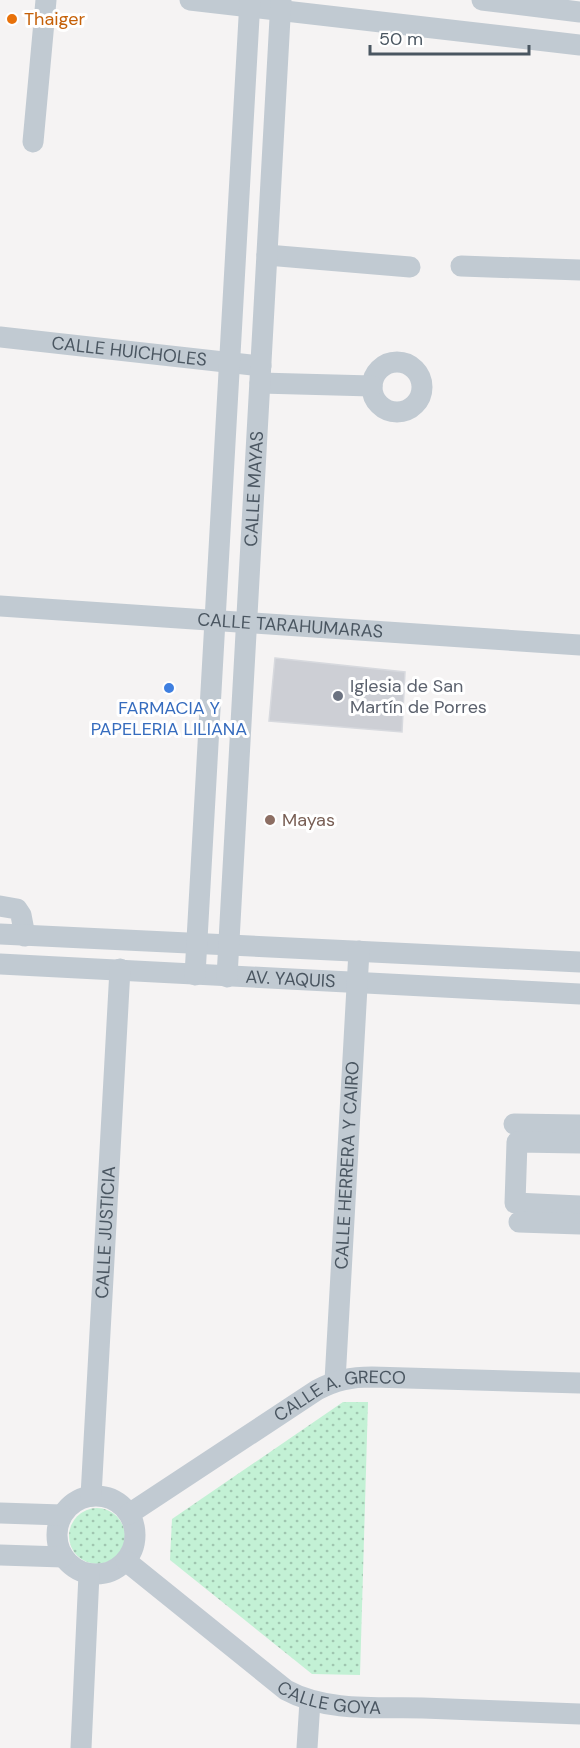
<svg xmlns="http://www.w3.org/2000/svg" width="580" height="1748" font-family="'DM Sans',sans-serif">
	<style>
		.grass { fill: url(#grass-dots) }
		.building { fill: #cdcfd5; stroke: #d7d9de; stroke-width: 1.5 }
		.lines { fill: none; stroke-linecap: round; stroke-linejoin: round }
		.minor { stroke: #c1cad2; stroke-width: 21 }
		.food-dot { fill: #e8710a; stroke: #fff; stroke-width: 2 }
		.shop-dot { fill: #3f7fe0; stroke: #fff; stroke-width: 2 }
		.worship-dot { fill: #6b7280; stroke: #fff; stroke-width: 2 }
		.education-dot { fill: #8d6e63; stroke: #fff; stroke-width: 2 }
		.labels { text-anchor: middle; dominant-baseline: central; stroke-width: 6; stroke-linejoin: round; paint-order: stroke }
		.food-label { font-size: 18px; fill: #c56008; stroke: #fff; text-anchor: start }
		.street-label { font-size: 18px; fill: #4a5661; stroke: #fff }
		.worship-label { font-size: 18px; fill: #5b616d; stroke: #fff; text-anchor: start }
		.shop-label { font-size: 18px; fill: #366cbe; stroke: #fff }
		.education-label { font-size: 18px; fill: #785e54; stroke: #fff; text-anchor: start }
	</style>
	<defs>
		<pattern id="grass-dots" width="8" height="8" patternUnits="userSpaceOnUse" patternTransform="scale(1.5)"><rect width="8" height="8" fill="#c3f1d5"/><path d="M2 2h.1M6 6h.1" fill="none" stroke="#a0c6b0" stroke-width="1.8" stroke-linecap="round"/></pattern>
	</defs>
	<rect width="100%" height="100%" fill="#f5f3f3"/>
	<g class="grass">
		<polygon points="343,1402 368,1402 360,1675 312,1674 170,1560 172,1519"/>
		<circle cx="97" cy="1536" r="28"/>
	</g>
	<polygon class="building" points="275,658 405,672 402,732 269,721"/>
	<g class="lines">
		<g class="minor">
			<polyline points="190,0 580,45"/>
			<polyline points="482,0 580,12"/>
			<polyline points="33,142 46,0"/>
			<polyline points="267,255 410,267"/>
			<polyline points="461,266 580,270"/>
			<path id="s1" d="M0,337l261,29"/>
			<circle cx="397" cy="387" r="25"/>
			<polyline points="260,383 372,386"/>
			<path id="s2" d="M0,606l580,39"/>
			<polyline points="0,906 17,909 21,915 25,936"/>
			<polyline points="0,934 580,962"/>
			<path id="s3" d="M0,964l580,30"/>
			<polyline points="195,975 250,0"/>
			<path id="s4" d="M227,977l54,-977"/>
			<polyline points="514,1124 580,1125"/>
			<polyline points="580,1143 517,1142 515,1203 580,1206"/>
			<polyline points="519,1222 580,1224"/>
			<path id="s5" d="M335,1381l24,-430"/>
			<circle cx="96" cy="1535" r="39"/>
			<path id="s6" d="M91,1496l29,-527"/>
			<polyline points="0,1513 62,1515"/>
			<path id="s7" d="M129,1514l188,-124c19,-10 34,-13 55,-13l208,6"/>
			<polyline points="0,1555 63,1557"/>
			<path id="s8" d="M126,1561l160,129c40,22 93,17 137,18 52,2 105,4 157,6"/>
			<polyline points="81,1748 89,1574"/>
			<polyline points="307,1748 310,1701"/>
		</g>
	</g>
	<circle class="food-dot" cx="12" cy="19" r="6"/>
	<circle class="shop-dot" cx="169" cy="688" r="6"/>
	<circle class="worship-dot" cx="338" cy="696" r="6"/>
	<circle class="education-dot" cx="270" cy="820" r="6"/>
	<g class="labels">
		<g class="food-label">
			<text x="24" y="19">Thaiger</text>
		</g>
		<g class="street-label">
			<text stroke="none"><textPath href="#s1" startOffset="130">CALLE HUICHOLES</textPath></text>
			<text stroke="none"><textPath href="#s4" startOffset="489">CALLE MAYAS</textPath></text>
			<text stroke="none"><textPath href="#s2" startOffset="291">CALLE TARAHUMARAS</textPath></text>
			<text stroke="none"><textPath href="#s3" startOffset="291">AV. YAQUIS</textPath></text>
			<text stroke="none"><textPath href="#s5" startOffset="216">CALLE HERRERA Y CAIRO</textPath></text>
			<text stroke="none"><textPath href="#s6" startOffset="264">CALLE JUSTICIA</textPath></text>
			<text stroke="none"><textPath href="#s7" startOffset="246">CALLE A. GRECO</textPath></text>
			<text stroke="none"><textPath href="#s8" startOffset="250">CALLE GOYA</textPath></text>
		</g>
		<g class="worship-label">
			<text x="350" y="686">Iglesia de San<tspan x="350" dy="21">Martín de Porres</tspan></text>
		</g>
		<g class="shop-label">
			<text x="169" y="708">FARMACIA Y<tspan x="169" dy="21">PAPELERIA LILIANA</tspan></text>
		</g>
		<g class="education-label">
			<text x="282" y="820">Mayas</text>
		</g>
	</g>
	<path d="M370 45v9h159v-9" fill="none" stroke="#4a5661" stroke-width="3"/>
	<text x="379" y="45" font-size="18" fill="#4a5661" stroke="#ffffff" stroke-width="4.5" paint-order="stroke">50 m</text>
</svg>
